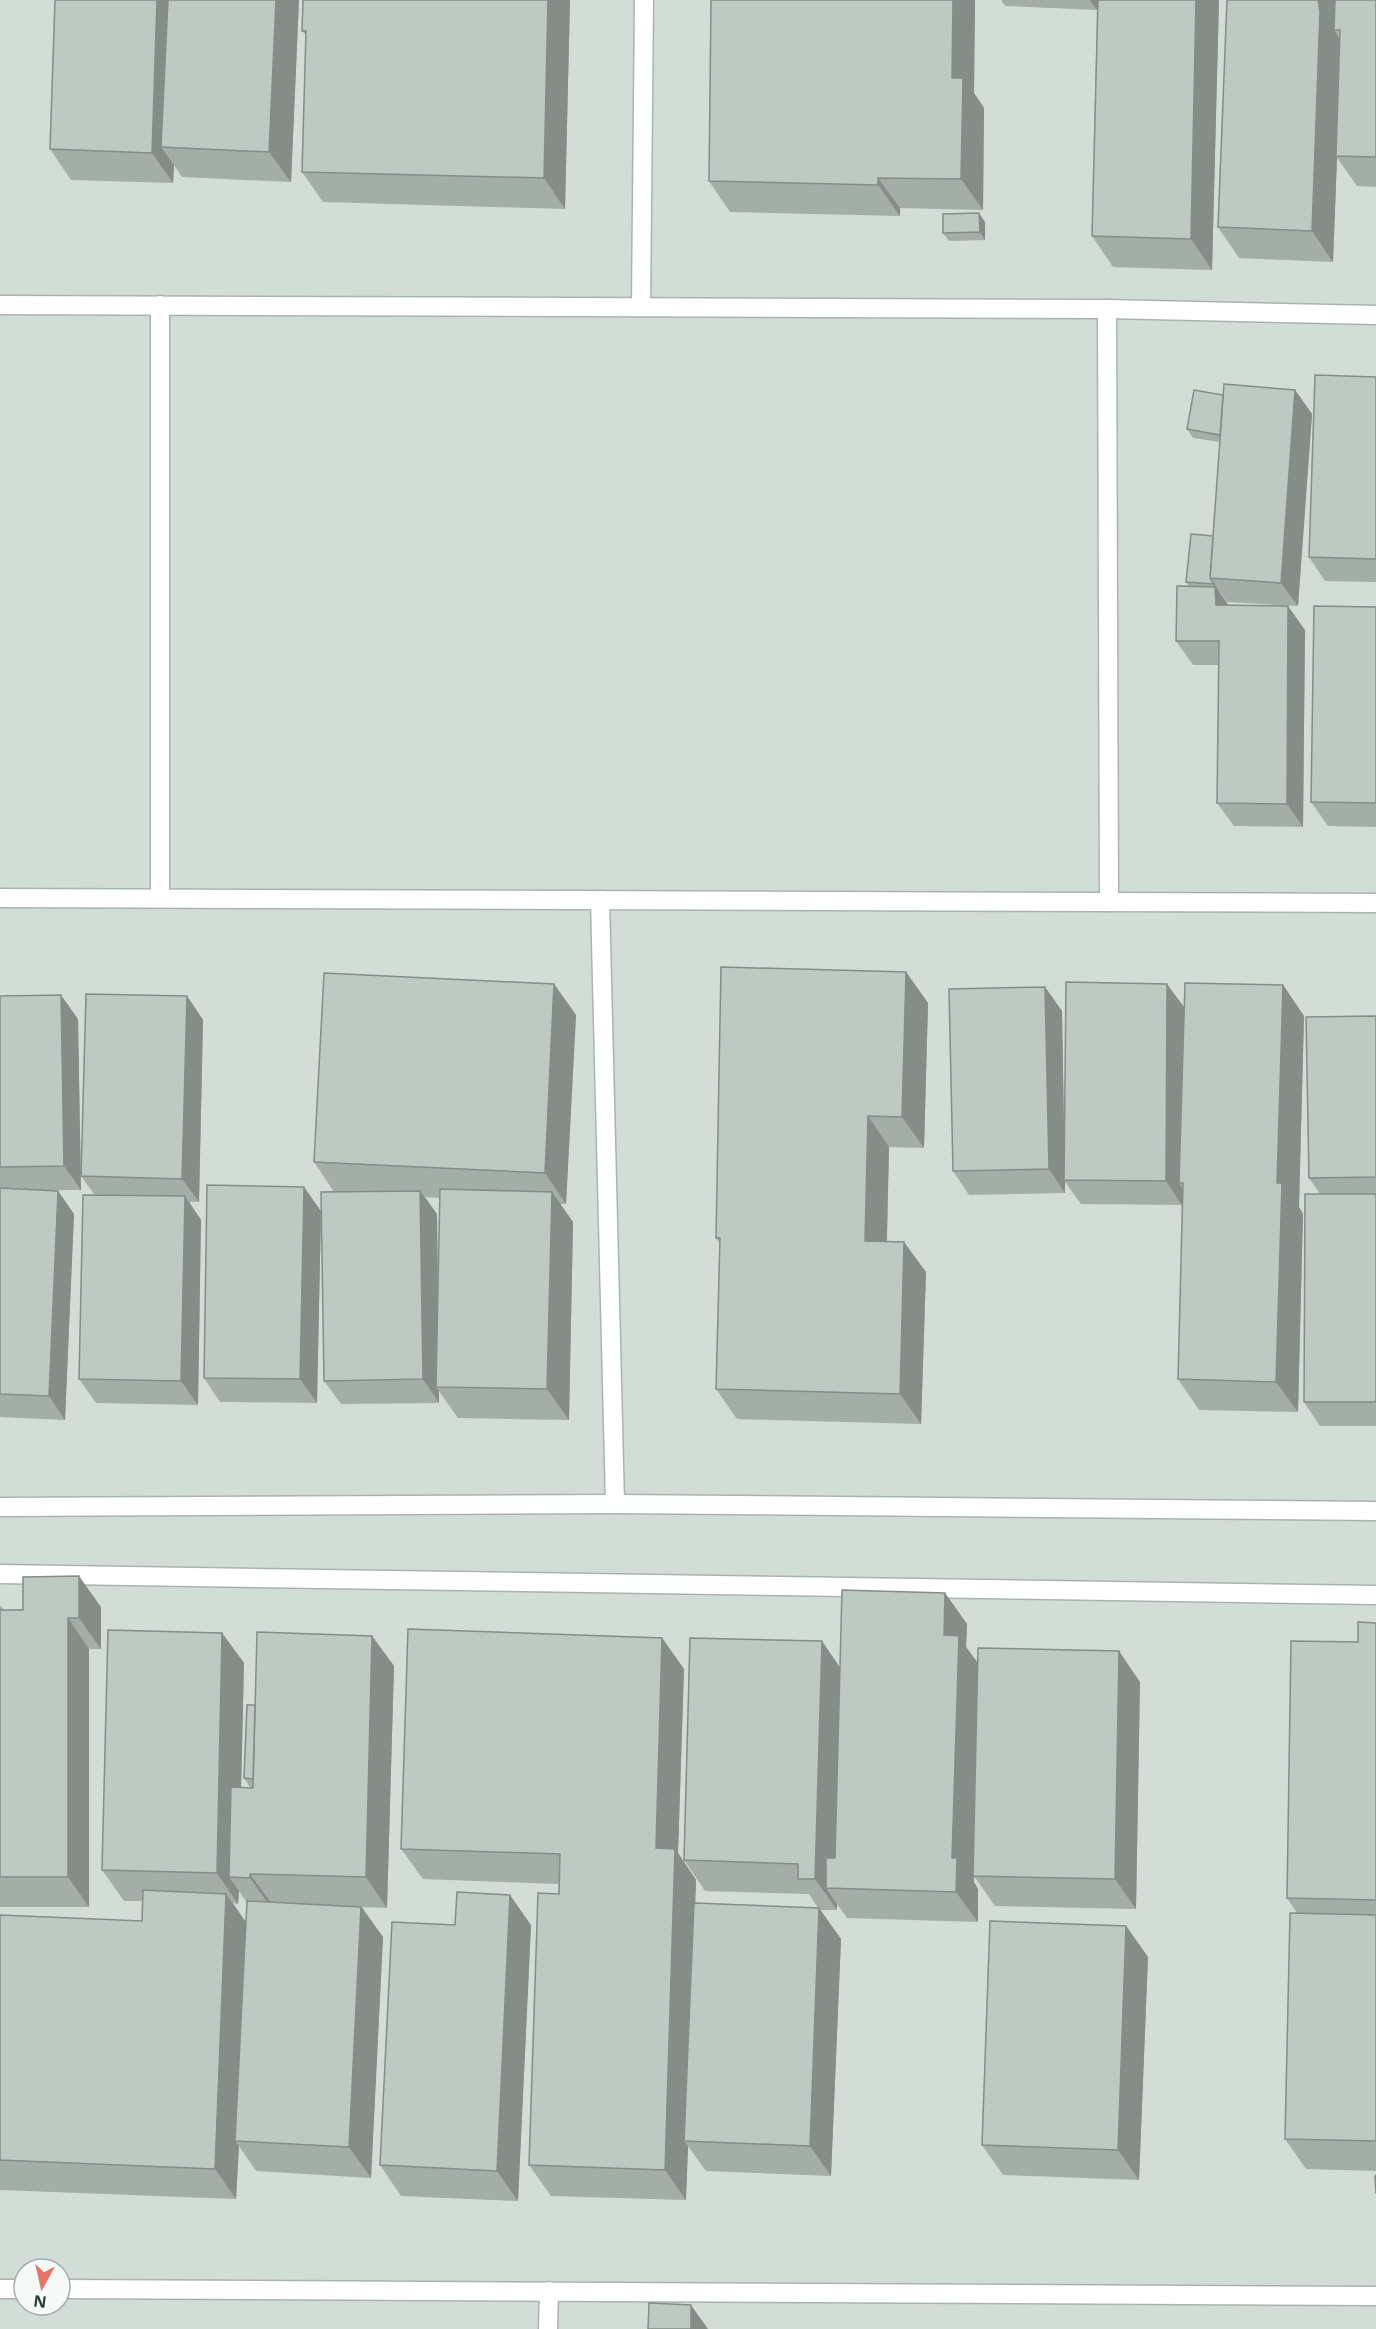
<svg xmlns="http://www.w3.org/2000/svg" width="1376" height="2329" font-family="'Open Sans',sans-serif">
	<style>
		.built { fill: #d3ddd7; fill-rule: evenodd }
		.lines { fill: none; stroke-linecap: round; stroke-linejoin: round }
		.street-casing { stroke: #a8b5ae; stroke-width: 21 }
		.street { stroke: #fff; stroke-width: 18 }
		.wall { fill: #a3aea8; fill-rule: evenodd }
		.shaded-wall { fill: #848d88 }
		.building { fill: #bdcac3; stroke: #848d88; stroke-width: 1.5 }
	</style>
	<rect width="100%" height="100%" fill="#e5ede8"/>
	<path class="built" d="M0,0h1376v2329h-1376zM24,2269h36v36h-36z"/>
	<g class="lines">
		<defs>
			<g id="street">
				<polyline points="0,305 1107,309 1376,315"/>
				<polyline points="160,305 160,898"/>
				<polyline points="641,307 644,0"/>
				<polyline points="1107,309 1109,902"/>
				<polyline points="0,898 1376,903"/>
				<polyline points="600,900 615,1504"/>
				<polyline points="0,1507 615,1504 1376,1511"/>
				<polyline points="0,1574 1376,1595"/>
				<polyline points="0,2289 24,2289"/>
				<polyline points="60,2289 1376,2296"/>
				<polyline points="548,2329 549,2291"/>
			</g>
		</defs>
		<use href="#street" class="street-casing"/>
		<use href="#street" class="street"/>
	</g>
	<g class="wall">
		<polygon points="299,0 291,182 182,177 174,165 173,183 71,180 50,149"/>
		<polygon points="570,0 565,209 323,202 302,172 306,35 302,31"/>
		<polygon points="711,0 975,0 974,93 984,108 983,210 900,208 900,216 730,212 709,181"/>
		<polygon points="1001,0 1219,0 1212,270 1113,267 1092,236 1097,10 1005,6"/>
		<polygon points="1227,0 1376,0 1376,187 1357,186 1337,158 1333,262 1239,258 1218,227"/>
		<polygon points="985,222 985,240 949,241 943,233"/>
		<polygon points="1376,377 1376,582 1325,581 1309,557"/>
		<polygon points="1295,390 1312,414 1298,606 1227,602 1220,592 1219,593 1229,606 1305,630 1303,827 1234,826 1217,803 1219,665 1193,665 1176,641 1189,586 1186,582 1213,536 1220,442 1193,438 1187,429 1223,395"/>
		<polygon points="1376,607 1376,827 1328,826 1311,802"/>
		<polygon points="906,972 928,1003 924,1148 889,1147 887,1242 926,1272 921,1424 737,1419 716,1389 720,1244 716,1238"/>
		<path d="M554,984l22,31 -10,189h-6l13,18 -4,198 -111,-2 -19,-27v12l-98,1 -17,-23 10,-189 -20,-30zM425,1197l15,1 -2,100 -1,-84z"/>
		<polygon points="1283,985 1304,1016 1299,1207 1303,1214 1298,1412 1199,1410 1178,1379 1183,1188 1182,1188 1182,1205 1081,1204 1065,1182 1065,1193 969,1195 953,1171 1045,987 1062,1011 1064,1139 1184,1007"/>
		<polygon points="0,996 78,1019 81,1190 53,1190 58,1191 74,1214 65,1420 0,1417"/>
		<polygon points="187,996 203,1020 199,1202 189,1202 201,1220 198,1405 96,1403 79,1379 95,1195 81,1176"/>
		<polygon points="1376,1016 1376,1426 1320,1426 1304,1402 1320,1194 1309,1178"/>
		<polygon points="321,1211 317,1403 220,1402 204,1378"/>
		<polygon points="945,1593 967,1624 966,1647 978,1663 1140,1682 1136,1909 995,1906 974,1876 974,1882 978,1889 978,1922 847,1918 837,1904 837,1910 820,1910 841,1939 831,2176 706,2171 688,2146 686,2200 551,2196 529,2165 559,1884 423,1879 401,1849 662,1638 684,1669 678,1853 696,1880 695,1903 818,1908 809,1894 705,1891 684,1860 840,1667"/>
		<polygon points="0,1605 4,1610 101,1607 101,1649 89,1649 89,1907 0,1907"/>
		<polygon points="1376,1623 1376,2171 1306,2169 1285,2139 1297,1913 1287,1898 1358,1642"/>
		<path d="M222,1633l22,30 -3,125h12v-1h-3l-6,-9 11,-73 117,-69 22,30 -7,242 -25,-1 21,30 -12,241 -115,-7 -17,-25 -3,53 -236,-9v-275l142,6 1,-20h-19l-22,-31zM239,1891l8,12 -1,19 -13,-19 5,1z"/>
		<polygon points="455,1925 531,1925 518,2201 401,2196 380,2165"/>
		<polygon points="1126,1926 1148,1957 1139,2180 1003,2175 982,2145"/>
	</g>
	<g class="shaded-wall">
		<polygon points="157,0 179,0 161,147 174,165 173,183 152,153"/>
		<polygon points="276,0 299,0 291,182 269,152"/>
		<polygon points="548,0 570,0 565,209 544,178"/>
		<polygon points="953,0 975,0 974,93 984,108 983,210 961,179 952,78"/>
		<polygon points="1090,0 1098,0 1097,10"/>
		<polygon points="1196,0 1219,0 1212,270 1191,239"/>
		<polygon points="1318,0 1340,0 1334,30 1341,41 1336,156 1337,158 1333,262 1312,231"/>
		<polygon points="878,178 900,208 900,216 878,185"/>
		<polygon points="979,213 985,222 985,240 980,232"/>
		<polygon points="1295,390 1312,414 1298,606 1281,583"/>
		<polygon points="1214,583 1220,593 1232,610 1216,605 1215,587"/>
		<polygon points="1288,606 1305,630 1303,827 1287,804"/>
		<polygon points="906,972 928,1003 924,1148 902,1117"/>
		<polygon points="554,984 576,1015 566,1204 545,1173"/>
		<polygon points="1167,984 1184,1007 1179,1183 1182,1188 1182,1205 1166,1181"/>
		<polygon points="1283,985 1304,1016 1299,1207 1303,1214 1298,1412 1276,1382 1277,1183"/>
		<polygon points="1045,987 1062,1011 1065,1180 1064,1180 1065,1182 1065,1193 1049,1169"/>
		<polygon points="61,995 78,1019 81,1190 64,1166"/>
		<polygon points="187,996 203,1020 199,1202 182,1179"/>
		<polygon points="868,1116 889,1147 886,1272 865,1241"/>
		<polygon points="304,1187 321,1211 317,1403 300,1379"/>
		<polygon points="58,1191 74,1214 65,1420 49,1396"/>
		<polygon points="420,1191 437,1214 439,1387 436,1387 439,1391 439,1403 423,1379"/>
		<polygon points="552,1192 573,1222 569,1420 547,1389"/>
		<polygon points="185,1196 201,1220 198,1405 181,1381"/>
		<polygon points="904,1242 926,1272 921,1424 900,1394"/>
		<polygon points="79,1576 101,1607 101,1649 79,1618"/>
		<polygon points="945,1593 967,1624 966,1647 980,1666 974,1882 978,1889 978,1922 956,1892 952,1858 944,1635"/>
		<polygon points="68,1618 89,1649 89,1907 68,1877"/>
		<polygon points="222,1633 244,1663 239,1878 229,1877 239,1891 238,1904 217,1873"/>
		<polygon points="372,1636 394,1666 387,1908 366,1877"/>
		<polygon points="662,1638 684,1669 678,1853 696,1880 688,2141 684,2141 688,2146 686,2200 665,2170 656,1848"/>
		<polygon points="822,1641 843,1672 837,1888 826,1888 837,1904 837,1910 815,1879"/>
		<polygon points="1119,1651 1140,1682 1136,1909 1115,1879"/>
		<polygon points="250,1874 272,1904 272,1909 250,1878"/>
		<polygon points="226,1894 247,1924 235,2141 239,2146 236,2199 215,2169"/>
		<polygon points="510,1895 531,1925 518,2201 497,2171"/>
		<polygon points="361,1907 383,1937 371,2178 349,2147"/>
		<polygon points="819,1908 841,1939 831,2176 810,2146"/>
		<polygon points="1126,1926 1148,1957 1139,2180 1118,2150"/>
		<polygon points="691,2305 708,2329 691,2329"/>
	</g>
	<g class="building">
		<polygon points="55,0 157,0 152,153 50,149"/>
		<polygon points="168,0 276,0 269,152 161,147"/>
		<polygon points="303,0 548,0 544,178 302,172 306,31 302,31"/>
		<polygon points="711,0 953,0 952,78 963,78 961,179 878,178 878,185 709,181"/>
		<polygon points="1098,0 1196,0 1191,239 1092,236"/>
		<polygon points="1227,0 1318,0 1320,12 1312,231 1218,227"/>
		<polygon points="1335,0 1376,0 1376,157 1336,156 1340,30 1334,30"/>
		<polygon points="979,213 980,232 943,233 943,214"/>
		<polygon points="1315,375 1376,377 1376,559 1309,557"/>
		<polygon points="1224,384 1295,390 1281,583 1210,578"/>
		<polygon points="1194,390 1223,395 1220,435 1187,429"/>
		<polygon points="1191,534 1213,536 1210,578 1214,584 1186,582"/>
		<polygon points="1177,586 1215,587 1216,605 1288,606 1287,804 1217,803 1219,641 1176,641"/>
		<polygon points="1314,606 1376,607 1376,803 1311,802"/>
		<polygon points="721,967 906,972 902,1117 868,1116 865,1241 904,1242 900,1394 716,1389 720,1238 716,1238"/>
		<polygon points="324,973 554,984 545,1173 314,1162"/>
		<polygon points="1066,982 1167,984 1166,1181 1064,1180"/>
		<polygon points="1185,983 1283,985 1277,1183 1282,1183 1276,1382 1178,1379 1183,1183 1179,1183"/>
		<polygon points="1045,987 1049,1169 953,1171 949,989"/>
		<polygon points="86,994 187,996 182,1179 81,1176"/>
		<polygon points="61,995 64,1166 0,1167 0,996"/>
		<polygon points="1376,1016 1376,1177 1309,1178 1306,1017"/>
		<polygon points="207,1185 304,1187 300,1379 204,1378"/>
		<polygon points="0,1188 58,1191 49,1396 0,1394"/>
		<polygon points="440,1189 552,1192 547,1389 436,1387"/>
		<polygon points="420,1191 423,1379 324,1381 321,1192"/>
		<polygon points="1305,1194 1376,1194 1376,1402 1304,1402"/>
		<polygon points="83,1195 185,1196 181,1381 79,1379"/>
		<polygon points="79,1576 79,1618 68,1618 68,1877 0,1877 0,1610 23,1610 23,1577"/>
		<polygon points="842,1590 945,1593 944,1635 959,1636 952,1858 957,1858 956,1892 826,1888 826,1858 835,1858"/>
		<polygon points="1358,1622 1376,1623 1376,1900 1287,1898 1291,1641 1358,1642"/>
		<polygon points="408,1629 662,1638 656,1848 675,1849 665,2170 529,2165 538,1893 559,1894 560,1854 401,1849"/>
		<polygon points="108,1630 222,1633 217,1873 102,1870"/>
		<polygon points="257,1632 372,1636 366,1877 250,1874 250,1878 229,1877 231,1787 253,1788"/>
		<polygon points="690,1638 822,1641 815,1879 798,1879 798,1864 684,1860"/>
		<polygon points="978,1648 1119,1651 1115,1879 973,1876"/>
		<polygon points="247,1705 255,1705 253,1779 244,1778"/>
		<polygon points="143,1890 226,1894 215,2169 0,2160 0,1915 142,1921"/>
		<polygon points="457,1892 510,1895 497,2171 380,2165 392,1922 455,1925"/>
		<polygon points="247,1901 361,1907 349,2147 235,2141"/>
		<polygon points="694,1903 819,1908 810,2146 684,2141"/>
		<polygon points="1290,1913 1376,1915 1376,2141 1285,2139"/>
		<polygon points="990,1921 1126,1926 1118,2150 982,2145"/>
		<polygon points="1376,2175 1376,2194 1375,2176"/>
		<polygon points="649,2303 691,2305 691,2329 648,2329"/>
	</g>
	<g transform="translate(42 2287) rotate(188)"><circle r="28" fill="#f5f9f7" stroke="#a2aea9" stroke-width="1.5"/>
	<path d="M0-4.5L10 22L0 15L-10 22Z" fill="#e67569"/>
	<text y="-9" font-size="16" font-weight="bold" text-anchor="middle" fill="#253d33">N</text>
	</g>
</svg>
